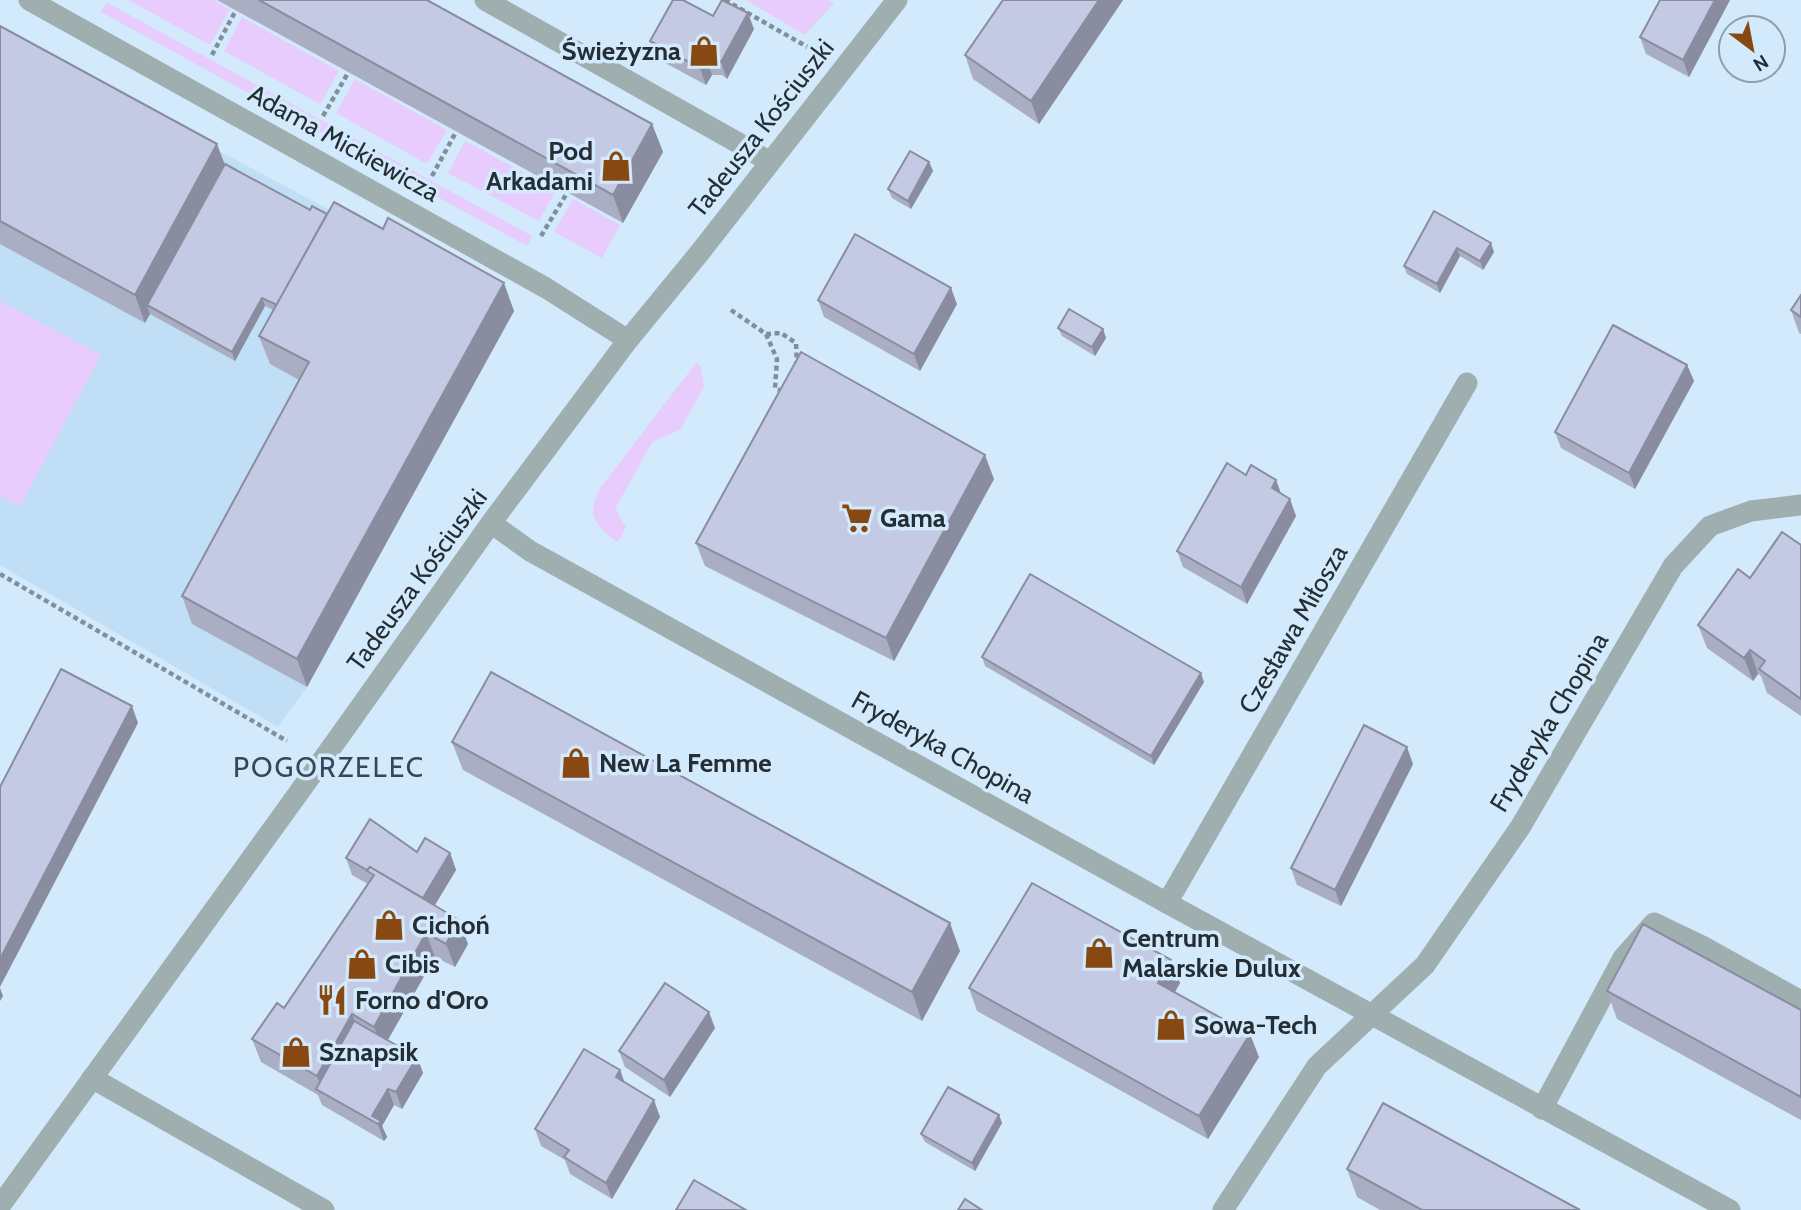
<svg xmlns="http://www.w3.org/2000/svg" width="1801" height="1210" font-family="Cabin,sans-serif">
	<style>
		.built { fill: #c0dff6 }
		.green { fill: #e8ccfd }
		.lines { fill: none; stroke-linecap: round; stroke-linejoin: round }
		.path { stroke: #7f909c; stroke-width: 4.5; stroke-dasharray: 5 3.5; stroke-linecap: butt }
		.minor { stroke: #9faeaf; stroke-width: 21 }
		.wall { fill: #a9aec3 }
		.shaded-wall { fill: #898d9f }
		.building { fill: #c4cae3; stroke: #898d9f; stroke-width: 2 }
		.labels { text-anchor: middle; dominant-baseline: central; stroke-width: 7; stroke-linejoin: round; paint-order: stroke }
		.poi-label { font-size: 26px; font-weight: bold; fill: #252e35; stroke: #d2eafc; text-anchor: start }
		.street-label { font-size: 26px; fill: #252e35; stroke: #d2eafc }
		.neighbourhood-label { font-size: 28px; letter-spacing: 2px; fill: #344857; stroke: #d2eafc }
	</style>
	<rect width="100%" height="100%" fill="#d2eafc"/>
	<polygon class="built" points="0,34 399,247 514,311 307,687 278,727 0,565"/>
	<g class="green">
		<polygon points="128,0 213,0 230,9 210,45"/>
		<polygon points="746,0 828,0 834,3 805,35"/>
		<polygon points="106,2 532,236 527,246 101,12"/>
		<polygon points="242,17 339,71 320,104 224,51"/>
		<polygon points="355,79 447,130 427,164 336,113"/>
		<polygon points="465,141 556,190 539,221 448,173"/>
		<polygon points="573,199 620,225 602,258 554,232"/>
		<polygon points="0,301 101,355 20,506 0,496"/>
		<path d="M696,363l5,4 3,20 -24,43 -28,12 -37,67 11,18 -8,15c-11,-7 -25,-18 -25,-32 0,-7 5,-17 8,-23z"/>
	</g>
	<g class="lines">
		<g class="path">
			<polyline points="725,0 811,49"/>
			<polyline points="212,55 236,10"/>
			<polyline points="323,116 348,73"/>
			<polyline points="432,176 456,132"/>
			<polyline points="541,236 567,193"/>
			<polyline points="731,310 766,334 781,333 796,343 797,365"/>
			<polyline points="766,334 777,359 775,388 784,392"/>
			<polyline points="0,574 287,741"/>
		</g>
		<g class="minor">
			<polyline points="29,0 546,288 628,340"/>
			<polyline points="485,0 740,144 770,162"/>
			<polyline points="491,523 530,551 550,562 1167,903 1730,1210"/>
			<polyline points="1167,903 1467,383"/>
			<polyline points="92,1078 324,1210"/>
			<polyline points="1542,1109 1623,958 1654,923 1702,946 1801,1001"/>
			<polyline points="0,1206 339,737 491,523 628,340 701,251 897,0"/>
			<polyline points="1223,1210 1317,1066 1425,965 1521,826 1673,566 1710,526 1751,511 1801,505"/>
		</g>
	</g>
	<g class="wall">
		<polygon points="217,0 427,0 652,124 663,152 623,223"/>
		<polygon points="1003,0 1123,0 1039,124 973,79 965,55"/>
		<polygon points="1660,0 1730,0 1689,77 1646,54 1640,37"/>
		<polygon points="0,26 225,164 310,210 514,311 307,687 192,624 182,596 299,380 270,364 259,336 273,310 265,306 235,361 150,314 145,323 0,244"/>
		<polygon points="754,29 727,79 722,75 712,75 706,85 656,58 650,41"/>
		<polygon points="929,162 933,171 911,209 892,198 888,189"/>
		<polygon points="1434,211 1494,252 1483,270 1460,256 1440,293 1407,274 1404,266"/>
		<polygon points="1801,295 1801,334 1799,333 1791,310"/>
		<polygon points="818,300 957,304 920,371 824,317"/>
		<polygon points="1058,328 1103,329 1106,338 1095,356 1062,336"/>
		<polygon points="1687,365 1694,381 1635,489 1561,448 1555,432"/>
		<polygon points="1246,475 1276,480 1281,494 1296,516 1247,604 1183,567 1177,551"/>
		<polygon points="994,479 894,661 705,566 696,543"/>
		<polygon points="1801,545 1801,716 1767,693 1761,676 1758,674 1753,681 1707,648 1698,625 1750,578"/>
		<polygon points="982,657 1204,682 1154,765 985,666"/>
		<polygon points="452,742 960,951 922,1021 463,770"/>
		<polygon points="1413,764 1341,906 1297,885 1291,868"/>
		<polygon points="417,852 450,853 456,870 434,906 468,944 455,967 435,957 388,1040 417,1057 423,1073 402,1109 394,1105 382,1126 387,1137 384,1141 322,1105 318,1095 261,1062 252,1039 284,1008 368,884 352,875 346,858"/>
		<polygon points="1171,960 1180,983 1175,992 1259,1057 1208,1139 977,1011 969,988"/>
		<polygon points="1607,991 1801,1010 1801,1120 1617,1019"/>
		<polygon points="715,1028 670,1097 625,1067 619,1051"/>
		<polygon points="620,1070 624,1082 660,1117 612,1199 570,1174 565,1160 541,1146 535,1129"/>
		<polygon points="999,1115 1002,1123 975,1171 925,1142 921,1134"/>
		<polygon points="1347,1169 1580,1210 1380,1210 1357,1197"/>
	</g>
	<g class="shaded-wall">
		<polygon points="1099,0 1123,0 1039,124 1031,101"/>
		<polygon points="1715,0 1730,0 1689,77 1683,60"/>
		<polygon points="748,13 754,29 727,79 721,62"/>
		<polygon points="706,58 712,75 706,85 700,68"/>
		<polygon points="652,124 663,152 623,223 613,195"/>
		<polygon points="217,144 228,173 147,305 150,314 145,323 135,295"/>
		<polygon points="929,162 933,171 911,209 908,201"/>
		<polygon points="1491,243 1494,252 1483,270 1480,261"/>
		<polygon points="1457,248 1460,256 1440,293 1437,284"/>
		<polygon points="504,283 514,311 307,687 297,659"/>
		<polygon points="951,288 957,304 920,371 914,354"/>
		<polygon points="262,298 265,306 235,361 232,352"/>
		<polygon points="1103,329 1106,338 1095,356 1092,347"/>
		<polygon points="1687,365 1694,381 1635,489 1629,473"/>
		<polygon points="985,455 994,479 894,661 886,638"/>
		<polygon points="1276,480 1282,496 1272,488"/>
		<polygon points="1290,499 1296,516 1247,604 1241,587"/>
		<polygon points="1750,650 1758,674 1753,681 1744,658"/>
		<polygon points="1201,673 1204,682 1154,765 1151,756"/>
		<polygon points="132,706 138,723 0,987 0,959"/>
		<polygon points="1407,747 1413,764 1341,906 1335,890"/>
		<polygon points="450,853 456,870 429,915 423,898"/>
		<polygon points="459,920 468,944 455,967 446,944"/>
		<polygon points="950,923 960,951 922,1021 912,992"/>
		<polygon points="426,933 435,957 382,1050 374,1027"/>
		<polygon points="1171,960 1180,983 1167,1006 1158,983"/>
		<polygon points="0,988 3,996 0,1001"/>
		<polygon points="709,1012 715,1028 670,1097 664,1080"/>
		<polygon points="352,1014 361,1038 323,1093 317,1076"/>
		<polygon points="1250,1034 1259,1057 1208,1139 1199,1116"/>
		<polygon points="417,1057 423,1073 402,1109 396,1092"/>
		<polygon points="620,1070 626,1086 616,1077"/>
		<polygon points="388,1089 394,1105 382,1126 387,1137 384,1141 378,1124 372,1116"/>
		<polygon points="654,1100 660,1117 612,1199 606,1183"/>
		<polygon points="999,1115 1002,1123 975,1171 972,1163"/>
	</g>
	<g class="building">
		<polygon points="259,0 427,0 652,124 613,195"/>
		<polygon points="673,0 683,0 713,16 722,0 748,13 721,62 716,58 706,58 700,68 650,41"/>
		<polygon points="1003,0 1099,0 1031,101 965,55"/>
		<polygon points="1660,0 1715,0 1683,60 1640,37"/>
		<polygon points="0,26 217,144 135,295 0,221"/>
		<polygon points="910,151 929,162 908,201 888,189"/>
		<polygon points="225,164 310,210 312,206 327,214 277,305 262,298 232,352 147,305"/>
		<polygon points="334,202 383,229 388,218 504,283 297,659 182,596 309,362 259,336"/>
		<polygon points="1434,211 1491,243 1480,261 1457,248 1437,284 1404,266"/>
		<polygon points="855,234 951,288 914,354 818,300"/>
		<polygon points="1801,295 1801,317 1791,310"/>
		<polygon points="1069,309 1103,329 1092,347 1058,328"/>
		<polygon points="1613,325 1687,365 1629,473 1555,432"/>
		<polygon points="801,352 985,455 886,638 696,543"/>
		<polygon points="1227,463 1246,475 1251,465 1276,480 1272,488 1290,499 1241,587 1177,551"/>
		<polygon points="1782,532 1801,545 1801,699 1759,669 1765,661 1750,650 1744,658 1698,625 1738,569 1750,578"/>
		<polygon points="1030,574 1201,673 1151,756 982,657"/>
		<polygon points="61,669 132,706 0,959 0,787"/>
		<polygon points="491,672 950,923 912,992 452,742"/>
		<polygon points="1364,725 1407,747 1335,890 1291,868"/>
		<polygon points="370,819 417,852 425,838 450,853 423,898 370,867 367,870 346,858"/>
		<polygon points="370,867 459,920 446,944 426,933 374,1027 352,1014 317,1076 252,1039 277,1003 284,1008 374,875 367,871"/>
		<polygon points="1032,883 1171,960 1158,983 1250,1034 1199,1116 969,988"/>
		<polygon points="1643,924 1801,1010 1801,1097 1607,991"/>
		<polygon points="665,983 709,1012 664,1080 619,1051"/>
		<polygon points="354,1021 417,1057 396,1092 388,1089 372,1116 381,1121 378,1124 316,1089"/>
		<polygon points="584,1049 620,1070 616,1077 654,1100 606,1183 564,1157 569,1150 535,1129"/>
		<polygon points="948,1087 999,1115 972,1163 921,1134"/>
		<polygon points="1383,1103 1580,1210 1422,1210 1347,1169"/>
		<polygon points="694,1180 746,1210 676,1210"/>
		<polygon points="965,1199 982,1210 958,1210"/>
	</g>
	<defs>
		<symbol id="shop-bare" viewBox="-9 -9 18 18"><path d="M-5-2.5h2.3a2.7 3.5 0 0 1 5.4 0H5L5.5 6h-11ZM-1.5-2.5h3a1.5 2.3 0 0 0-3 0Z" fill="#884811" stroke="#d2eafc" stroke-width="2.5" paint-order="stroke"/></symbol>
		<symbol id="supermarket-bare" viewBox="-9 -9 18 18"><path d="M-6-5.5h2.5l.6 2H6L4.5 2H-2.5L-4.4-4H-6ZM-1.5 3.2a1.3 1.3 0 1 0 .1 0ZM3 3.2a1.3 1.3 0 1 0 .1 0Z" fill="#884811" stroke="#d2eafc" stroke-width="2.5" paint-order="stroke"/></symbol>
		<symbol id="restaurant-bare" viewBox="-9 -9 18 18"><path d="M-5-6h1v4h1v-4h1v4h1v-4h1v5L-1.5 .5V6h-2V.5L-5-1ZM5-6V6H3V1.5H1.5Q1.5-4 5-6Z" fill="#884811" stroke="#d2eafc" stroke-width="2.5" paint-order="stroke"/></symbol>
	</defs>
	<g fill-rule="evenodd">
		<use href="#shop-bare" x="682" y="29" width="44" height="44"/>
		<use href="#shop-bare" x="594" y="144" width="44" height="44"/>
		<use href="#supermarket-bare" x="835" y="496" width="44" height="44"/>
		<use href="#shop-bare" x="554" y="741" width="44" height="44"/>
		<use href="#shop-bare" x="367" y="903" width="44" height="44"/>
		<use href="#shop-bare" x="1077" y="931" width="44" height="44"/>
		<use href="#shop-bare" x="340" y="942" width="44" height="44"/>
		<use href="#restaurant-bare" x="310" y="978" width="44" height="44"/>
		<use href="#shop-bare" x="1149" y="1003" width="44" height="44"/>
		<use href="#shop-bare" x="274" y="1030" width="44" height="44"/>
	</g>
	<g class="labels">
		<g class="poi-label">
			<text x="681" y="51" text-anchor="end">Świeżyzna</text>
			<text x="593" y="151" text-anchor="end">Pod<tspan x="593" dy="30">Arkadami</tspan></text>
			<text x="880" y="518">Gama</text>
			<text x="599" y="763">New La Femme</text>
			<text x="412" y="925">Cichoń</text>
			<text x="1122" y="938">Centrum<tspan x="1122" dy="30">Malarskie Dulux</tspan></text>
			<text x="385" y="964">Cibis</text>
			<text x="355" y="1000">Forno d'Oro</text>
			<text x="1194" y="1025">Sowa-Tech</text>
			<text x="319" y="1052">Sznapsik</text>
		</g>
		<g class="street-label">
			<text transform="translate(761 128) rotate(-52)">Tadeusza Kościuszki</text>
			<text transform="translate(344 143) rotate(29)">Adama Mickiewicza</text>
			<text transform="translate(417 580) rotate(-54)">Tadeusza Kościuszki</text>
			<text transform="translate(1293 629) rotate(-60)">Czesława Miłosza</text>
			<text transform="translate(1549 722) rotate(-59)">Fryderyka Chopina</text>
			<text transform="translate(943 747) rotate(29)">Fryderyka Chopina</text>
		</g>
		<g class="neighbourhood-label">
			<text x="329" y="767">POGORZELEC</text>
		</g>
	</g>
	<g transform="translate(1752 49) rotate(148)"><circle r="33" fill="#d2eafc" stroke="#8d9fac" stroke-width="2"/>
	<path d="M0-5L12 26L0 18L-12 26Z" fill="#884811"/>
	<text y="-10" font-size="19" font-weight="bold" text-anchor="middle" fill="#252e35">N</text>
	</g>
</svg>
